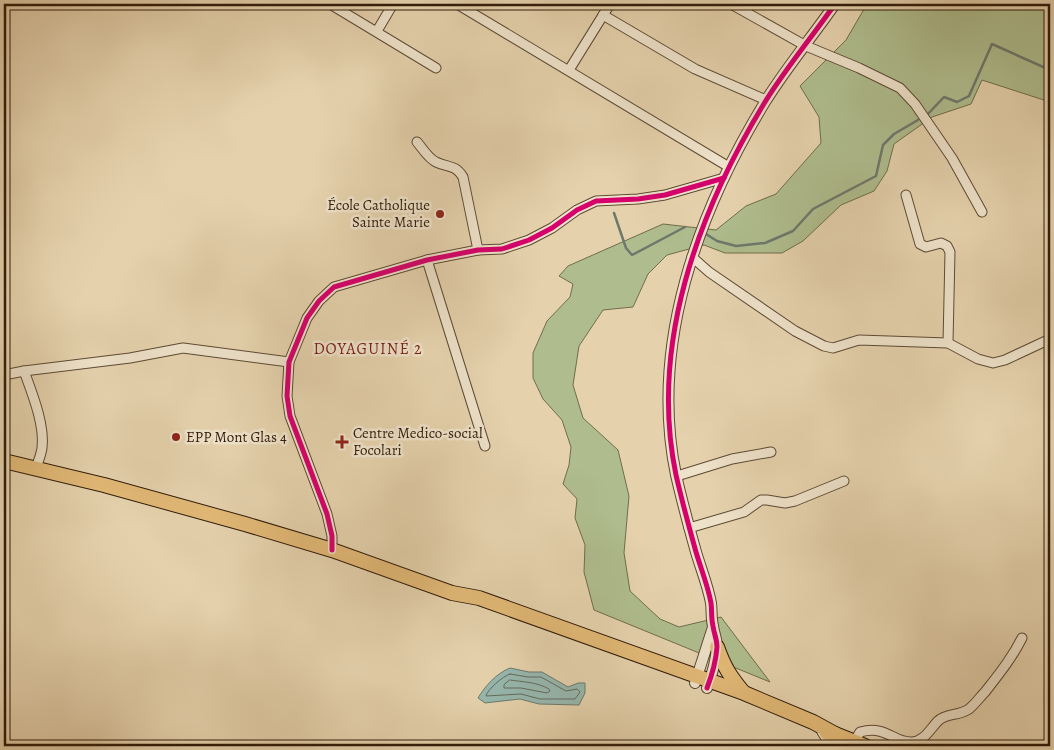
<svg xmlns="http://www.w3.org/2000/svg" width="1054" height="750" font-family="Alegreya,serif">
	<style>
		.green { fill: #afbd8e; stroke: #706c4c }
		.water { fill: #96b7ae; stroke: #6d796d }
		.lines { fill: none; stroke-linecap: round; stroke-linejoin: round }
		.shore { stroke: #636a5c; stroke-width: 1 }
		.stream { stroke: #6d796d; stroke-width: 2.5 }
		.minor-casing { stroke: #5d4a34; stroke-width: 11 }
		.tertiary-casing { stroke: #5d4a34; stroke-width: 12 }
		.primary-casing { stroke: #301c0b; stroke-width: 16 }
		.minor { stroke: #eee2ca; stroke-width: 9 }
		.tertiary { stroke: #eee2ca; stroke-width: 10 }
		.primary { stroke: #e2b976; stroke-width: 14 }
		.cycleway-casing { stroke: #eee2ca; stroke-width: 8 }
		.cycleway { stroke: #d6006c; stroke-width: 5 }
		.poi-dot { fill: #8f2418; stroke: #eee2ca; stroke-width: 2 }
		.labels { text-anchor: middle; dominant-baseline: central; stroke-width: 5; stroke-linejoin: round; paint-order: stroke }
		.poi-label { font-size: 15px; fill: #301c0b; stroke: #eee2ca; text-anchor: start }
		.neighbourhood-label { font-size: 16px; letter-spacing: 1px; fill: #7a1f14; stroke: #eee2ca }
	</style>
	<rect width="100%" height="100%" fill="#e5d2ad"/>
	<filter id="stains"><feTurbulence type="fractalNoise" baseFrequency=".004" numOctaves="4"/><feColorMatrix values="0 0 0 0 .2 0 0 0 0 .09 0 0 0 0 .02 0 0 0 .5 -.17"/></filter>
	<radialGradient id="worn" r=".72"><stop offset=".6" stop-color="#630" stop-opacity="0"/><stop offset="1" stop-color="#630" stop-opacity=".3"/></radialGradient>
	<polygon class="green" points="867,4 1038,4 1050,10 1050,102 982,80 971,104 932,117 894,144 887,171 874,191 841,205 803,241 782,253 725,253 704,245 667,255 648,274 633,307 603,310 579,346 573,385 583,418 618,450 629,496 624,553 630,591 660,619 679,627 721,617 770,682 594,610 584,572 585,545 575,518 577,499 563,484 569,465 571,447 562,420 543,399 533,378 533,353 547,321 570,297 573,284 559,276 568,266 663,224 716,230 746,206 776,194 821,143 819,117 800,86 846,40"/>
	<path class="water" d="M510,668l19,4h13l26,15 10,-4h7v10l-6,12 -40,-1 -19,-5 -35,4 -7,-5c7,-12 19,-25 32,-30z"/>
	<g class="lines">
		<g class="shore">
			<path d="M510,674l18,3h13l25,14 11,-2 3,3 -5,7h-35l-19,-5 -35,2c1,-6 17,-20 24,-22z"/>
			<path d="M510,680c13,2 27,2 39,9l1,2 -3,2 -26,-5h-17v-3z"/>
		</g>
		<g class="stream">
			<polyline points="927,115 944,97 957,102 969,96 992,44 1050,70"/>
			<polyline points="614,213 626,248 632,255 685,227"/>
			<polyline points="706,234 717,241 736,246 765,243 793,231 813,209 876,176 883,145 894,134 918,120"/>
		</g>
		<defs>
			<g id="minor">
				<polyline points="330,4 436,68"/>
				<polyline points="457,4 729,167"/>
				<polyline points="731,4 806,46 859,68 900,88 915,104 952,158 982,212"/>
				<polyline points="603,15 695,69 766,100"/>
				<polyline points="377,31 393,4"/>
				<polyline points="569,70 610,4"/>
				<path d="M417,142c6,7 11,16 19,20 12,6 19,2 27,15l15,73"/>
				<polyline points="906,195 920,244 926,247 941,243 947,246 950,252 948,343"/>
				<polyline points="692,257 709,272 795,331 824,346 833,348 859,340 948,343 978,359 993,363 1005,360 1050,339"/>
				<polyline points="427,260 485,446"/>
				<path d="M24,371c8,22 21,54 18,77 -1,7 -4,14 -6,20"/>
				<polyline points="4,375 24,371 130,358 183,348 289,362"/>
				<polyline points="677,476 732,459 771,452"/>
				<polyline points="689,528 744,512 761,500 767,500 785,503 795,501 844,481"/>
				<polyline points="332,550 332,536 327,514 290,416 287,396 289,362 307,318 319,301 334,287 427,260 478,250 502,249 529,240 552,228 577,210 596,201 638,199 665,195 724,178"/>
				<polyline points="822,732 831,746"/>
				<path d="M854,742l6,-10c27,-7 32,10 51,10 13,0 19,-13 27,-21 8,-8 21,-5 31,-12 6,-5 11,-12 16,-17 14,-18 27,-34 37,-54"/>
			</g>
			<g id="tertiary">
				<polyline points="695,683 713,627"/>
				<path d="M707,688c5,-13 9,-27 10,-41 0,-8 -3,-13 -4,-21 -2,-8 -1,-16 -2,-23 -3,-17 -10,-34 -15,-51 -7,-25 -14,-51 -20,-77 -27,-130 22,-263 89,-373 21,-34 47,-65 70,-98"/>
			</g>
			<g id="primary">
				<polyline points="4,461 104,485 245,524 332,550 452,593 479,598 744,693 813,722 835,734"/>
				<path d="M717,647c7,20 13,29 26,45"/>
				<polyline points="827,733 835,734 865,746"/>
			</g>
		</defs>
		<use href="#minor" class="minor-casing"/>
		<use href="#tertiary" class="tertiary-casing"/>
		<use href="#primary" class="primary-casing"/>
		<use href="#minor" class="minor"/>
		<use href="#tertiary" class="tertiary"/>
		<use href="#primary" class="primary"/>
		<defs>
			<g id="cycleway">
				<polyline points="332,550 332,536 327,514 290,416 287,396 289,362 307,318 319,301 334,287 427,260 478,250 502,249 529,240 552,228 577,210 596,201 638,199 665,195 724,178"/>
				<path d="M707,688c5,-13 9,-27 10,-41 0,-8 -3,-13 -4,-21 -2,-8 -1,-16 -2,-23 -3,-17 -10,-34 -15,-51 -7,-25 -14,-51 -20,-77 -27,-130 22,-263 89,-373 21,-34 47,-65 70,-98"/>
			</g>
		</defs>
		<use href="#cycleway" class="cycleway-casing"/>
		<use href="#cycleway" class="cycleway"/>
	</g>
	<g class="poi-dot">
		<circle cx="440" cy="214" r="5"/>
		<circle cx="176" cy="437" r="5"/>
		<path d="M339.5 434.5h5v5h5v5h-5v5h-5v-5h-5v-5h5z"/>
	</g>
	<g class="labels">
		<g class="poi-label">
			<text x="430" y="205" text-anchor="end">École Catholique<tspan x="430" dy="17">Sainte Marie</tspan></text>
			<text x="353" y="433">Centre Medico-social<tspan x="353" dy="17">Focolari</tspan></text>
			<text x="186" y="437">EPP Mont Glas 4</text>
		</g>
		<g class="neighbourhood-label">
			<text x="368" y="349">DOYAGUINÉ 2</text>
		</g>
	</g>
	<rect width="1054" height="750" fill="none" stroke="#e5d2ad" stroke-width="20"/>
	<rect x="5" y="5" width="1044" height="740" fill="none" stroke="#301c0b" stroke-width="2.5"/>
	<rect x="10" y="10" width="1034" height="730" fill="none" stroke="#301c0b"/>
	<rect width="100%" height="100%" filter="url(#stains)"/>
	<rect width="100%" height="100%" fill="url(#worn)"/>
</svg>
